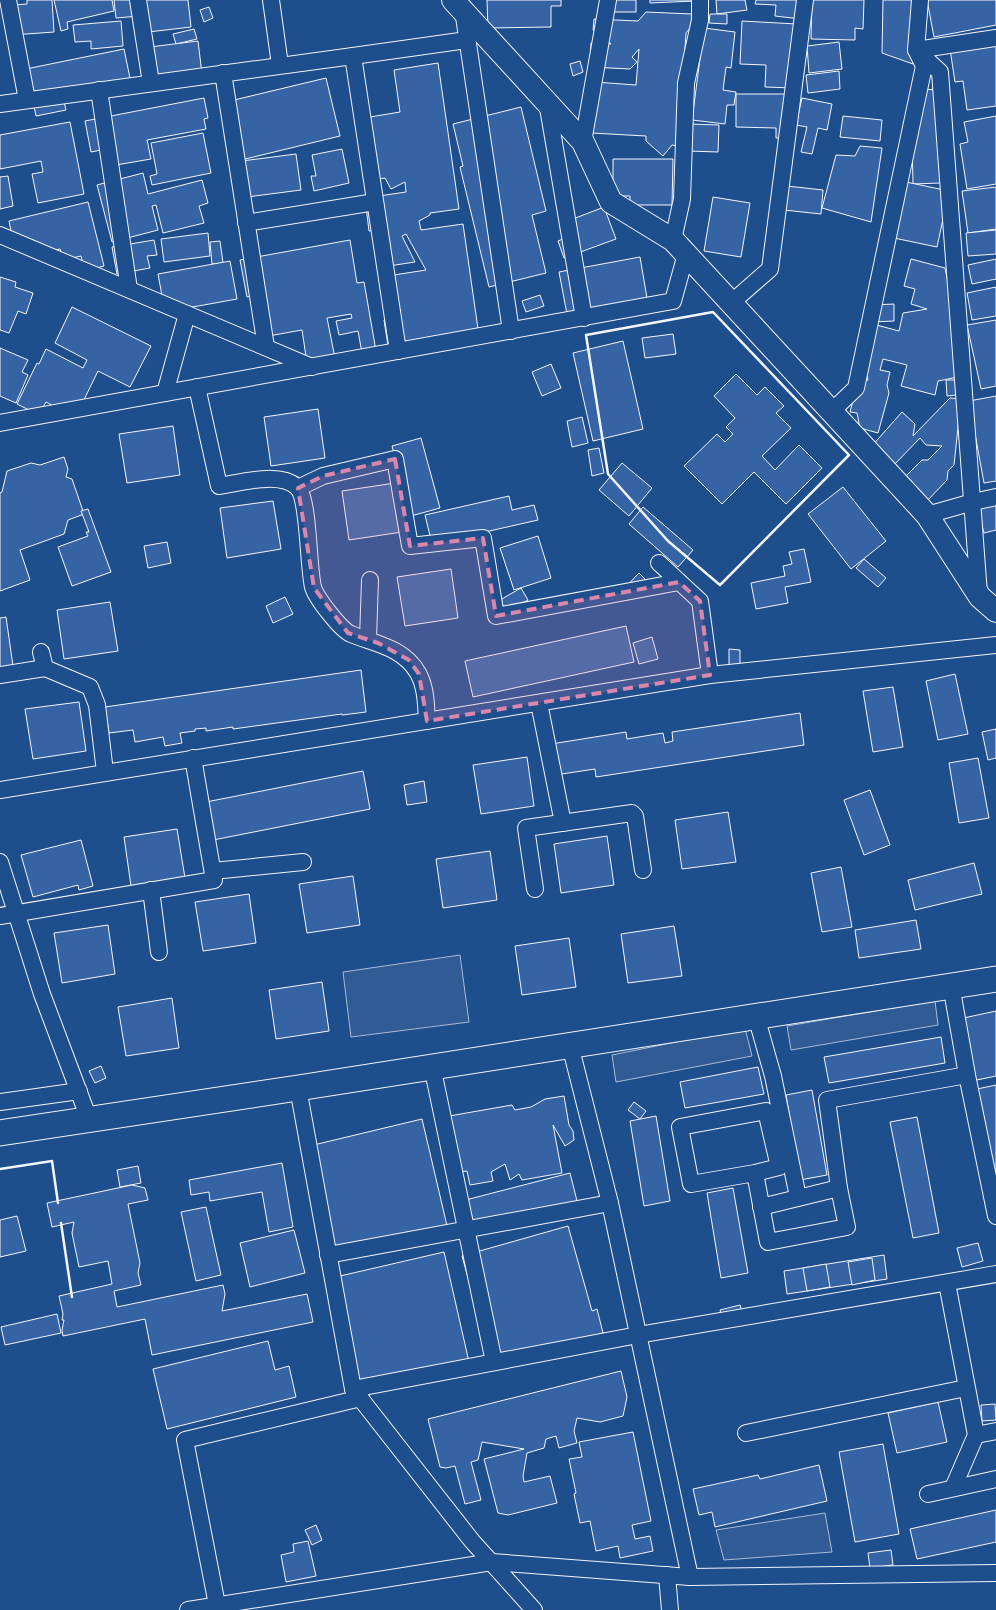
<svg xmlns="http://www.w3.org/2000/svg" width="996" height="1610" font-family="Raleway,sans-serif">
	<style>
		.built { fill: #305b95; stroke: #a8bbd7 }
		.building { fill: #3563a3; stroke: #f2f6ff }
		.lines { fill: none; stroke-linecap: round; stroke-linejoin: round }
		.minor-casing { stroke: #f2f6ff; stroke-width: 18 }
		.secondary-casing { stroke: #f2f6ff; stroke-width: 24 }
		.primary-casing { stroke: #f2f6ff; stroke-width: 27 }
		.minor { stroke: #1f4e8c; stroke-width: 16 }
		.secondary { stroke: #1f4e8c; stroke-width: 22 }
		.primary { stroke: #1f4e8c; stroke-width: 25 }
		.wall { stroke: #f2f6ff; stroke-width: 2.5 }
		.marked { fill: #da87ad; fill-opacity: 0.2; stroke: #da87ad; stroke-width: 4; stroke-dasharray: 10 6; stroke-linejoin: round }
	</style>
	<rect width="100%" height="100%" fill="#1f4e8c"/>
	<g class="built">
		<polygon points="460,955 469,1022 351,1037 343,972"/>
		<polygon points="935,1001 938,1025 791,1050 787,1026"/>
		<polygon points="745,1028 752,1056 616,1082 612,1055"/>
		<polygon points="825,1513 832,1552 724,1560 716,1530"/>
	</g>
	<g class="building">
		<polygon points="27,0 52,0 54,32 13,35 11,5 27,4"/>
		<polygon points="54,0 112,0 114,11 67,22 68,29 61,31"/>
		<polygon points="114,0 188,0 191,27 140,33 139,16 116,18"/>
		<polygon points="487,0 561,0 561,6 551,6 551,27 488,28"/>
		<rect x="607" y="0" width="29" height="12"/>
		<polygon points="650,0 695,0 695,1 650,3"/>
		<polygon points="716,0 745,0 747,10 717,14"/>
		<polygon points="756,0 802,0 801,19 775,16 776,5 755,4"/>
		<polygon points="812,0 864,0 863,29 855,28 855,40 811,39"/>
		<polygon points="883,0 915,0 913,64 882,53"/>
		<polygon points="927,0 996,0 996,25 934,37"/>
		<polygon points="209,7 213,18 204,22 200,10"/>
		<polygon points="646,12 692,14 691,27 686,33 683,78 677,85 683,90 677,146 672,145 663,156 646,141 646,136 591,133 595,82 636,85 639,49 632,57 637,62 630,69 590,67 591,43 611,44 593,30 594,19 638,21"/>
		<polygon points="710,14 727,14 727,24 709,23"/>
		<polygon points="121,21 123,46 91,49 91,41 75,42 73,25"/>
		<polygon points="742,21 797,24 793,88 765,87 766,65 740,64"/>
		<polygon points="704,28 735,32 731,68 726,67 723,90 736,92 734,105 727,105 725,124 692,120"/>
		<polygon points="194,29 197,39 176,44 173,34"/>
		<polygon points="198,41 202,74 146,81 142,48"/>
		<polygon points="839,42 842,69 809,73 807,46"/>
		<polygon points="996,42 996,106 967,110 963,81 955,82 950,49"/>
		<polygon points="124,49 131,83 63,97 66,110 36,116 31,91 16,71"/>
		<polygon points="580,61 583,72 573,76 570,64"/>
		<polygon points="438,63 459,209 430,213 430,215 419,221 421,230 463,224 479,336 389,352 384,320 401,311 381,277 426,270 406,234 402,236 415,262 382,267 376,230 369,231 365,198 406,192 405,182 391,189 385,178 373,180 364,118 400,112 394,70"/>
		<polygon points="839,71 840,89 808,93 806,75"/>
		<polygon points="326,78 340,136 233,162 230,101"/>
		<polygon points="946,89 940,183 913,184 911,90"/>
		<polygon points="736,94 787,94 786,138 776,138 776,128 736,127"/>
		<polygon points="204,98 208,118 204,119 206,129 147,140 151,159 104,167 101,150 91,152 85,121"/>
		<polygon points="802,98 832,104 827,130 818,128 812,154 801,152 807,127 796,125"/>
		<polygon points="521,107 546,211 532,215 546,273 489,287 460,167 463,166 453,124"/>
		<polygon points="843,116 882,120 880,141 840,137"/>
		<polygon points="996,116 996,184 967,189 960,144 968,142 964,122"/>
		<polygon points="70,122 84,194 38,203 32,174 43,172 41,161 0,169 0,135"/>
		<polygon points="689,124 719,125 718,152 688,151"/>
		<polygon points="203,133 211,173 152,185 150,176 157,174 151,143"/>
		<polygon points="860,146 882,148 871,222 822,208 836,155 855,156"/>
		<polygon points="342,149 349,183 314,191 311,176 316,176 312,155"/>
		<polygon points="296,154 301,190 239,198 234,162"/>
		<polygon points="613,159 673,159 672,205 630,205 630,196 613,196"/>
		<polygon points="143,173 148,194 202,180 208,203 199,206 204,223 163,233 156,205 152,206 158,230 112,242 97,185"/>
		<polygon points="8,176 13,206 0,209 0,177"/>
		<polygon points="906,182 949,191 937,247 894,238"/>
		<polygon points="787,186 823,190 821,214 784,210"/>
		<polygon points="996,187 996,229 968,233 962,191"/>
		<polygon points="713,197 750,203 741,257 704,251"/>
		<polygon points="88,202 104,266 85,271 81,256 63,260 60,249 31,256 14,245 9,221"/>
		<polygon points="604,207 616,239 564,258 558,241 565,238 560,224"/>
		<polygon points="996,230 996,254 968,256 966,233"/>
		<polygon points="208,233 210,256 164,262 161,239"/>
		<polygon points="154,240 157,255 147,256 150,268 117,274 112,247"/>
		<polygon points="350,240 357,283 364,282 376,351 362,353 358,331 339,335 336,321 352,318 351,314 327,318 335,358 307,363 302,330 263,337 256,295 247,297 240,260"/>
		<polygon points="220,241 223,263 212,264 210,242"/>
		<polygon points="640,257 647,298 567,314 559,272"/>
		<polygon points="911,259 945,268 968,375 938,381 935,395 901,386 907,365 883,359 880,370 890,372 887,385 889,393 878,433 860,428 857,413 850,412 858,382 868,380 865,366 869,323 899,331 903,313 927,309 911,304 915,289 904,286"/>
		<polygon points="996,259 996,279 972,284 968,265"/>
		<polygon points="230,261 237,299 165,312 158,274"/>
		<polygon points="0,277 16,282 15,287 33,293 26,314 18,311 9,333 0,330"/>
		<polygon points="996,287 996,316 972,320 967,293"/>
		<polygon points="540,295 544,306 526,312 522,301"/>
		<polygon points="894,304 894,321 872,322 872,305"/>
		<polygon points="72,307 151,346 130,387 98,371 79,410 65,412 46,402 39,415 17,404 37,363 39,364 46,349 83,368 87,360 55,343"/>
		<polygon points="996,320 996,386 981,389 967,325"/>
		<polygon points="673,334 676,354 645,358 642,338"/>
		<polygon points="623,341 643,429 593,441 573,353"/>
		<polygon points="0,348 28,360 22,372 28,375 16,403 0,396"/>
		<polygon points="551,364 561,388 542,396 532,372"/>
		<polygon points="736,374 757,395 765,387 784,406 776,413 791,428 762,456 775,470 799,445 822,468 786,504 754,472 722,504 684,466 717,434 725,442 733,434 726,427 735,418 714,396"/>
		<polygon points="946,380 956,380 956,395 947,396"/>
		<polygon points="996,396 996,481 984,483 969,401"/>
		<polygon points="950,398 961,399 954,465 948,471 947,480 926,502 902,480 922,460 928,460 942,446 926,445 920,438 892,467 871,447 902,412 915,424 913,436"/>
		<polygon points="318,409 325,458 271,466 264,417"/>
		<polygon points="582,417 588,443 572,447 567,421"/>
		<polygon points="173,426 180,475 127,483 119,434"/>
		<polygon points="421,438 440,508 411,516 392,446"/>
		<polygon points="599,448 604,473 592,476 588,450"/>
		<polygon points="64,457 68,469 66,477 72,479 84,514 68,520 64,534 20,550 30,580 0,591 0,493 2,492 7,471 31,463 40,465"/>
		<polygon points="622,463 652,488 629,516 599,490"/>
		<polygon points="395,483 402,532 349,540 342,491"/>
		<polygon points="843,487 886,541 851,569 808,514"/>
		<polygon points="509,496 512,510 534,505 538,520 432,544 425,515"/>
		<polygon points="996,497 996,530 984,533 976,502"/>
		<polygon points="273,501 281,549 227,558 220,508"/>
		<polygon points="643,507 693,550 678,567 629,524"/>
		<polygon points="88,509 111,572 72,586 58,547 88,536 86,532 89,532 81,511"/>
		<polygon points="538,536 551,578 514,590 500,548"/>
		<polygon points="167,542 171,563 148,568 144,546"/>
		<polygon points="804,549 811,582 785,587 788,603 756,609 751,583 785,576 783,566 792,564 789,552"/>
		<polygon points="864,559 886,578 878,587 856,568"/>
		<polygon points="451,569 458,618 405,626 397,577"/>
		<polygon points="639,573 645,579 628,598 621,592"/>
		<polygon points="521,588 528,600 507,612 500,600"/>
		<polygon points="285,597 293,614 273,623 266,606"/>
		<polygon points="110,602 118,651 64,659 57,610"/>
		<polygon points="6,617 13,666 0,668 0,618"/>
		<polygon points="626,626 634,662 473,697 465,661"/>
		<polygon points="652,637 658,659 639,664 633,643"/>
		<polygon points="729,649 740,650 740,668 729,668"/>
		<polygon points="361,670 366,712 342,715 342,714 233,729 233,727 206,731 206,728 195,729 195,731 180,733 182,743 165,746 163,737 135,742 133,730 109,733 105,707"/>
		<polygon points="955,674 968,734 938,740 926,681"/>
		<polygon points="893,687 903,747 873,752 863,691"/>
		<polygon points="79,702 86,751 33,759 25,709"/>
		<polygon points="800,713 804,745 596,777 595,769 555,775 551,744 626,732 627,739 663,733 665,743 673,741 672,732"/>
		<polygon points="996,729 996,758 988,760 982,732"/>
		<polygon points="527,757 534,806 481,814 473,765"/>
		<polygon points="978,758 989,818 959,823 949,763"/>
		<polygon points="363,771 370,809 203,842 196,804"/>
		<polygon points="424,781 427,802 407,805 404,785"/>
		<polygon points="870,790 890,845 864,855 844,800"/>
		<polygon points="728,812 736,862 682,869 675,820"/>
		<polygon points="177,829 185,878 131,886 124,837"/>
		<polygon points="607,836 614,885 561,893 554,844"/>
		<polygon points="81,840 93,886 79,890 78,885 33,897 21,855"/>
		<polygon points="490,851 497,900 443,908 436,859"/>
		<polygon points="974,863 982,894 915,910 908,880"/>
		<polygon points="841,867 852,927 822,932 811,873"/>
		<polygon points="353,876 360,925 307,933 299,884"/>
		<polygon points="249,894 256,943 203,951 195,902"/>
		<polygon points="916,920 921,949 859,958 855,930"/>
		<polygon points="108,925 115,974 62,983 54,933"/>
		<polygon points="674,926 682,976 628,983 621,934"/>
		<polygon points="569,938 576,987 522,995 515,946"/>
		<polygon points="322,982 329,1031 276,1039 269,990"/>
		<polygon points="172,998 179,1048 126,1056 118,1007"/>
		<polygon points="996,1011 996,1076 972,1081 959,1019"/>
		<polygon points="941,1037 945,1063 829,1083 824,1057"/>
		<polygon points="101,1066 106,1078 95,1083 89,1071"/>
		<polygon points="758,1067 764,1094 685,1108 680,1082"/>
		<polygon points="996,1085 996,1188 977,1089"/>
		<polygon points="812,1090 827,1175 800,1180 786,1095"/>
		<polygon points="564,1096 569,1125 573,1131 574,1140 565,1146 553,1125 562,1173 522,1180 519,1174 510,1180 505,1164 491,1172 493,1181 470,1185 467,1171 453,1173 438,1118 512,1105 515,1110 531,1107 545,1099"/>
		<polygon points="634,1102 646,1111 640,1119 628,1110"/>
		<polygon points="656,1116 670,1201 644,1206 630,1121"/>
		<polygon points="917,1117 939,1233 913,1238 890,1122"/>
		<polygon points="422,1119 448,1230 327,1259 301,1148"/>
		<polygon points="282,1163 293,1227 269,1232 262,1192 210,1201 209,1192 191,1195 189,1180"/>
		<polygon points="138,1166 141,1183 120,1187 117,1170"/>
		<polygon points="570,1173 578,1205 462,1235 454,1203"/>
		<polygon points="132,1185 145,1188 148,1200 128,1204 140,1263 138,1273 141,1285 114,1291 117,1307 223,1285 225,1294 222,1311 307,1294 313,1322 152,1355 145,1319 63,1336 62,1330 64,1320 62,1320 63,1314 59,1296 112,1284 108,1261 79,1267 72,1233 74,1222 52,1227 47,1203"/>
		<polygon points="733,1188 748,1273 721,1278 707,1193"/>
		<polygon points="206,1207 221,1275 196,1281 181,1212"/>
		<polygon points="17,1216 26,1251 0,1257 0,1220"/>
		<polygon points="568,1226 592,1311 597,1309 603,1333 492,1364 462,1256"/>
		<polygon points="294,1230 305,1273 250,1287 240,1243"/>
		<polygon points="978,1243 983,1261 962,1267 957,1248"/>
		<polygon points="444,1252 469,1362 350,1390 327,1279"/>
		<polygon points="884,1255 887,1279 787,1294 784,1271"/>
		<polygon points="872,1258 875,1280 852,1285 848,1262"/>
		<polygon points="826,1264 830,1287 807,1291 803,1268"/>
		<polygon points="740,1305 745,1321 724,1326 720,1310"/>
		<polygon points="57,1314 61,1333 5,1345 1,1327"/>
		<polygon points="268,1341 275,1370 289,1366 296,1397 167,1429 153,1369"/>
		<polygon points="621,1371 627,1397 623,1416 600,1422 577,1418 574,1431 577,1443 559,1448 556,1436 546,1439 544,1448 527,1453 523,1476 524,1482 550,1476 557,1503 508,1515 498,1513 484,1459 524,1449 482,1442 478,1460 471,1462 481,1500 465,1504 455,1466 446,1468 440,1467 428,1419"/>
		<polygon points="938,1402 947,1442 897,1453 888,1413"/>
		<polygon points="995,1404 996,1420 982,1421 981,1405"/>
		<polygon points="633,1432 651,1521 632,1525 635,1539 650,1536 653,1551 620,1558 618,1546 596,1551 590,1521 580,1523 574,1494 576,1493 569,1459 582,1457 579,1442"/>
		<polygon points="883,1444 899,1534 855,1542 839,1452"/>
		<polygon points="819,1465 827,1501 715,1527 712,1512 699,1515 693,1489 758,1475 760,1479"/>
		<polygon points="996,1510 996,1542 917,1559 910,1529"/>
		<polygon points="316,1525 322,1540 312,1545 305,1530"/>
		<polygon points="308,1541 316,1576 286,1582 281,1555 294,1552 293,1544"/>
		<polygon points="891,1550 893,1565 870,1568 868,1553"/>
	</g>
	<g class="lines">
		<defs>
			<g id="minor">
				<polyline points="8,0 27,100"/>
				<polyline points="138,0 151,83"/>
				<polyline points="271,0 280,65"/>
				<polyline points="463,10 511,331"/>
				<polyline points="353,56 467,40"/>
				<polyline points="223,73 266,347"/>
				<polyline points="99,90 129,289"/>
				<polyline points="547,102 584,318"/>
				<polyline points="0,104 353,56 398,351"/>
				<polyline points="583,142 608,0"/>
				<polyline points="246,223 375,202"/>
				<polyline points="0,235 312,367"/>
				<polyline points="673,240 682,199 686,83 700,20 700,0"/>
				<polyline points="731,303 770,269 805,0"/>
				<path d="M197,387l22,99c21,-3 60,-15 78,1 12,10 11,80 16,100 3,11 28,43 38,47 24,10 52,13 67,39 8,14 8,32 9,48"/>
				<polyline points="165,393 187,314"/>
				<polyline points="831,412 856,388 924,66 916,50 920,0"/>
				<polyline points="0,423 673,301 686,254"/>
				<polyline points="298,488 323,476 395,459 410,546 483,538 496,616 679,582"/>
				<polyline points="927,515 973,502 996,497"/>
				<polyline points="659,563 700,601 710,675"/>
				<polyline points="979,594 940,72 916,50 996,38"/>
				<polyline points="368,639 370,580"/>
				<polyline points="41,652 45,668 90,687 97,705 105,772"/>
				<polyline points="0,675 45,668"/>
				<polyline points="539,703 563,823"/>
				<polyline points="0,790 710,675 996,645"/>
				<polyline points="0,862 42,994 89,1119"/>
				<polyline points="213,871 303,862"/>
				<polyline points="535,889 526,828 632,813 635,816 643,870"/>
				<polyline points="151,890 159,952"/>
				<polyline points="0,916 214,880 193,758"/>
				<polyline points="951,985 967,1075 996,1216"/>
				<polyline points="756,1016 773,1076 798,1197"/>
				<polyline points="432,1066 494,1362"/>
				<polyline points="298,1088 353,1389 472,1541 534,1610"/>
				<polyline points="0,1102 79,1091"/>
				<polyline points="755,1173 779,1167 766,1111 680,1127 691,1184 755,1173 768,1242 847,1227 839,1188 827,1100 967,1075"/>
				<polyline points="761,1207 839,1188"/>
				<polyline points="328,1255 610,1203"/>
				<polyline points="947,1283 976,1435 953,1488"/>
				<polyline points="353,1389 638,1335 996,1274"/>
				<polyline points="746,1433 966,1388"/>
				<polyline points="976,1435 996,1431"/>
				<polyline points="928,1494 996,1479"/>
				<polyline points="667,1575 670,1610"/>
				<polyline points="690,1577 996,1573"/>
				<polyline points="188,1610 492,1562 690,1577 610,1203 570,1045"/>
				<polyline points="218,1610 185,1440 361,1398"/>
			</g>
			<polyline id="secondary" points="453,0 583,142 611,202 673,240 927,515 980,597 996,611"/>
			<polyline id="primary" points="0,1133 298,1088 996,979"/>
		</defs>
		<use href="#minor" class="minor-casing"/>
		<use href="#secondary" class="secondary-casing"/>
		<use href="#primary" class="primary-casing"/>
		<use href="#minor" class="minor"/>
		<use href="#secondary" class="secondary"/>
		<use href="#primary" class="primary"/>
		<g class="wall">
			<polygon points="713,312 849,455 720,585 668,541 608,474 586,335"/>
			<polyline points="0,1169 52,1161 58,1203"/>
			<polyline points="61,1223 72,1297"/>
		</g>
	</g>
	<path class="marked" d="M395,459l15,87 73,-8 13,78 183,-34 21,19 10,74 -283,46 -8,-47 -10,-14 -31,-17 -30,-10 -34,-45 -16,-100 25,-12z"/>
</svg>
